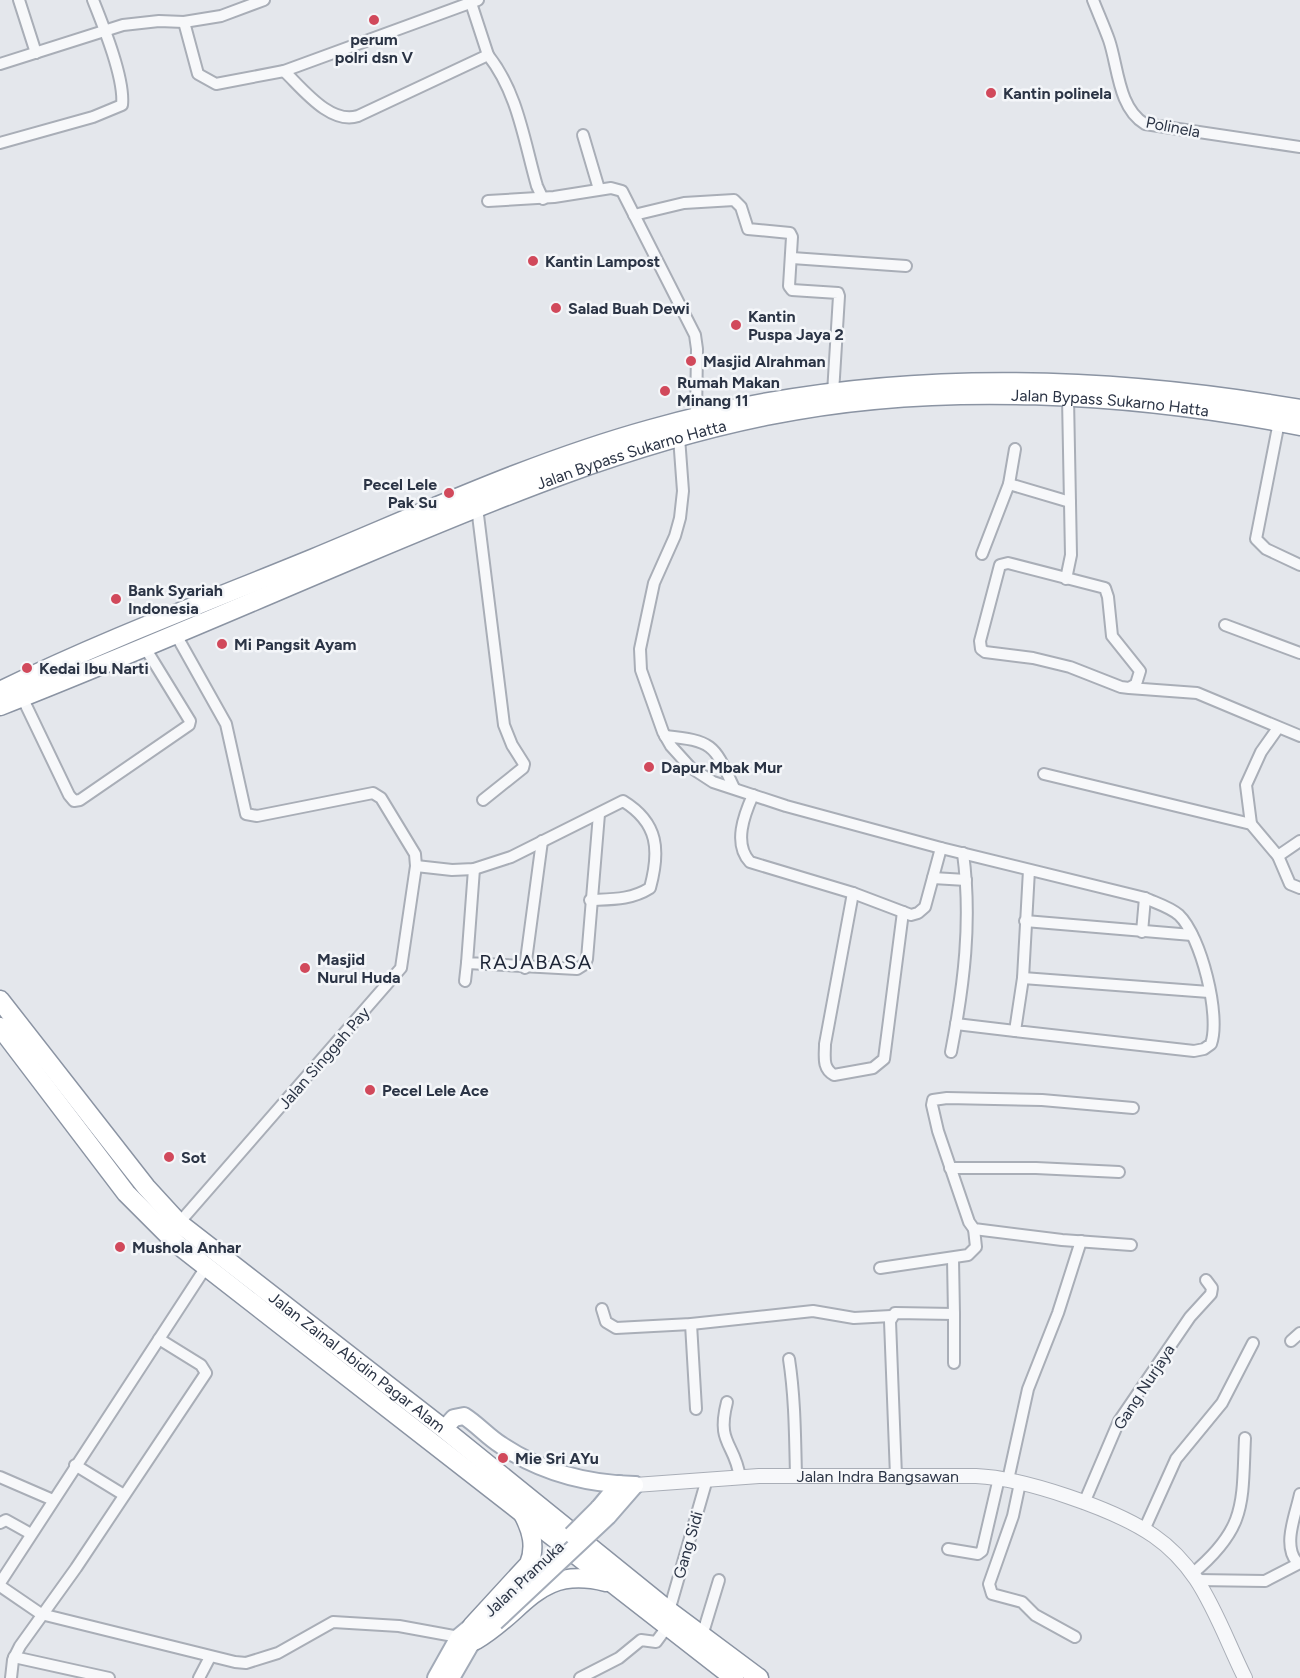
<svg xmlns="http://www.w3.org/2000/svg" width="1300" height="1678" font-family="Figtree,sans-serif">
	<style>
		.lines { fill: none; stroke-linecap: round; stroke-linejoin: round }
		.minor-casing { stroke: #a9aeb7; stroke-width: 14 }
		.tertiary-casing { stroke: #a9aeb7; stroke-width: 16 }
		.primary-casing { stroke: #a3abb8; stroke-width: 20 }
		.trunk-casing { stroke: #8b94a3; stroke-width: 21 }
		.minor { stroke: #f7f8fa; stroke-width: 10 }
		.tertiary { stroke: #f7f8fa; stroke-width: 14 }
		.primary { stroke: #fff; stroke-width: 16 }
		.trunk { stroke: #fff; stroke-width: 18 }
		.primary-bridge-casing { stroke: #a3abb8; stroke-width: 20; stroke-linecap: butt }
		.primary-bridge { stroke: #fff; stroke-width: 16 }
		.poi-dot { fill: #d1495b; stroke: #f4f6f9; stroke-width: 2 }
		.labels { text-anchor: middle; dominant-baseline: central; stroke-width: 5; stroke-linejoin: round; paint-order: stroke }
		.poi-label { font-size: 16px; font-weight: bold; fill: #2b3445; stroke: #f4f6f9; text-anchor: start }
		.street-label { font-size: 16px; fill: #2b3445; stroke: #f4f6f9 }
		.quarter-label { font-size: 20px; letter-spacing: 1.5px; fill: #1d2536; stroke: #f4f6f9 }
	</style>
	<rect width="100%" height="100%" fill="#e4e7ec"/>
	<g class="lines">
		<defs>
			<g id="minor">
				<polyline points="19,0 36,53"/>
				<path d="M1093,0c5,13 11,26 16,40 9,26 9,68 36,84l155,23"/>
				<polyline points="184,22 198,74 216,84 284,71 478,0"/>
				<path d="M488,55c30,38 36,86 49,131l6,13"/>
				<polyline points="0,64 123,25 159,21 184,22 221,16 264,0"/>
				<path d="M284,71c18,17 46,54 74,45l130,-61 -17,-52"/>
				<polyline points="583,135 599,189"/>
				<path d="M0,143l93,-26 29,-12c3,-26 -19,-80 -29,-105"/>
				<polyline points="488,201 554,197 611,188 622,191 695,335 697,349 696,418"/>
				<polyline points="634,215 684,203 734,200 741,207 748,229 790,233 792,237 789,286 792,290 838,293 839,296 833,393"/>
				<polyline points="792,258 906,266"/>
				<polyline points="1279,422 1256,539 1266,549 1300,565"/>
				<path d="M679,437l4,54 -3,27 -5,18 -21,47 -14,66 1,21 22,62 8,14 19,21 23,15 73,24 155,42 204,50c11,5 25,9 34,17 22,21 42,101 32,129l-7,5 -10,2 -179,-20 8,-53 6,-108"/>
				<polyline points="1009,484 1070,502"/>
				<polyline points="477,507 504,725 512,745 524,764 523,768 483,800"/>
				<polyline points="982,554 1009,484 1015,449"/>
				<polyline points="1066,579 1071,555 1068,398"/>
				<polyline points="1225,625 1300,653"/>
				<polyline points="175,633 226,724 246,814 257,816 373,793 381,798 415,854 416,866 401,968 179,1223"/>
				<polyline points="1129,688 1136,684 1140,671 1112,636 1108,597 1105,588 1008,563 1000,565 980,641 981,649 985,652 1033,658 1070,667 1121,687 1129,688 1197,693 1300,736"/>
				<polyline points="22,697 69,795 74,801 80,800 189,725 190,721 144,646"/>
				<path d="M665,736c49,5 49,9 69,52"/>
				<polyline points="1044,774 1251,824 1278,856 1290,884 1300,888"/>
				<path d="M753,795c-9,20 -20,49 -3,67l103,31 58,22 7,-2 7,-6 16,-59"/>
				<polyline points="1251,824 1246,785 1261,752 1278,728"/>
				<polyline points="1278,856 1300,841"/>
				<path d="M416,866l36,4 22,-1 37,-12 112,-56c36,22 37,50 27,87 -19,12 -38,11 -60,12"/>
				<polyline points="474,869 467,963 577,969 585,964 587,959 599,814"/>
				<polyline points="933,878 966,880"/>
				<path d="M853,893l-28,151c0,13 -3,24 9,31l39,-7 11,-9 19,-147"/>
				<polyline points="1025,921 1192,935"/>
				<polyline points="1142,932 1145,898"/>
				<polyline points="525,968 542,841"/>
				<polyline points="1023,978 1209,992"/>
				<polyline points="465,981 467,963"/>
				<polyline points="956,1024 1015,1031"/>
				<path d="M951,1052c13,-67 21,-131 12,-199"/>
				<polyline points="950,1168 1036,1168 1119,1172"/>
				<polyline points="1131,1245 1062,1240 974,1229 969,1222 938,1131 932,1105 933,1100 947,1098 1042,1100 1133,1108"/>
				<polyline points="880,1268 968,1255 976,1247 974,1229"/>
				<polyline points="602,1309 606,1322 616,1328 691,1324 813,1311 854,1318 891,1316"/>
				<polyline points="691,1324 696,1409"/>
				<polyline points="1291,1341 1300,1333"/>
				<path d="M789,1359c6,39 6,77 7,117"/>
				<polyline points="954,1363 954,1314"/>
				<path d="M727,1402c-11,43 8,40 13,76"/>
				<polyline points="75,1465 124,1495"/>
				<polyline points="896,1476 890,1321 895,1313 954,1314 953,1259"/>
				<polyline points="0,1477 53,1500"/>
				<polyline points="1008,1480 1028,1389 1058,1313 1081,1241"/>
				<polyline points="1020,1483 1013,1516 989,1584 992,1594 1022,1602 1035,1615 1075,1637"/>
				<polyline points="1084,1503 1119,1421 1190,1317 1211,1294 1212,1288 1206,1280"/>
				<polyline points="0,1523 6,1520 31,1534"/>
				<polyline points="1144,1530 1176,1459 1222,1403 1253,1343"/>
				<polyline points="948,1549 978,1554 982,1551 999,1478"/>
				<path d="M1297,1562c-15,-17 -1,-48 3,-68"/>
				<path d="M1192,1574c55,-46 50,-70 53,-136"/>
				<polyline points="1197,1580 1265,1581 1300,1563"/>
				<polyline points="0,1583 206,1267"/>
				<polyline points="0,1586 41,1614 235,1662 246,1663 278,1653 333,1622 399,1626 459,1637"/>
				<polyline points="669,1611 707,1479"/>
				<polyline points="702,1636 719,1580"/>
				<polyline points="14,1657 109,1678"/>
				<polyline points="11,1678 13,1660 20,1646 76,1568 206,1373 201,1365 159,1339"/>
				<polyline points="199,1678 210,1657"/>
				<polyline points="580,1678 619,1658 641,1640 656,1642 667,1627"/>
			</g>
			<g id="tertiary">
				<path id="s1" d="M635,1485l124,-9h217c48,2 139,33 178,60 16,11 31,27 42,43 20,30 33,67 49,99"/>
			</g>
			<g id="primary">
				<path d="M444,1429l10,-11 10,-2c13,8 24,21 37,29 40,27 86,39 134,40"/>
				<polyline points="599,1508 619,1484"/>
				<polyline points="608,1516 635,1485"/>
				<polyline points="436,1678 459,1637 483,1617"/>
				<polyline points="451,1678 470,1645 486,1631"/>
			</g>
			<g id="trunk">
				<path d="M0,691c102,-50 209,-90 314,-133 111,-46 221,-97 337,-129 211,-60 435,-57 649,-20"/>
				<path id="s2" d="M0,706c123,-48 244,-101 365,-152 133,-56 264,-111 406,-139 167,-34 362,-22 529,11"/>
				<path id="s3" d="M0,1000l146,187 33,36 265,206 225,182 90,67"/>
				<polyline points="0,1027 126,1193 177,1244 734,1678"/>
				<path d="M472,1626l57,-62c7,-17 3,-33 -6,-50"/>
				<path d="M476,1640c51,-30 61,-75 130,-58"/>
			</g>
		</defs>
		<use href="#minor" class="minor-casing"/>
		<use href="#tertiary" class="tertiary-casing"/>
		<use href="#primary" class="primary-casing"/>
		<use href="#trunk" class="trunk-casing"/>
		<use href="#minor" class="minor"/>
		<use href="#tertiary" class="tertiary"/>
		<use href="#primary" class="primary"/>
		<use href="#trunk" class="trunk"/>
		<defs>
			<g id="primary-bridge">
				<polyline points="572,1535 599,1508"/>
				<polyline points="495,1622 608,1516"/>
			</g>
		</defs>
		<use href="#primary-bridge" class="primary-bridge-casing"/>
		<use href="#primary-bridge" class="primary-bridge"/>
	</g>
	<g class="poi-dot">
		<circle cx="374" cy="20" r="6"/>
		<circle cx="991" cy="93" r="6"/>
		<circle cx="533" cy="261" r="6"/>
		<circle cx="556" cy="308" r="6"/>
		<circle cx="736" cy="325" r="6"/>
		<circle cx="691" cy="361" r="6"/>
		<circle cx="665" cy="391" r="6"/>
		<circle cx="449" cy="493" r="6"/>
		<circle cx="116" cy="599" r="6"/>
		<circle cx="222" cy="644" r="6"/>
		<circle cx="27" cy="668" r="6"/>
		<circle cx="649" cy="767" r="6"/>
		<circle cx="305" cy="968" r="6"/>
		<circle cx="370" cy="1090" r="6"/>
		<circle cx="169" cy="1157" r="6"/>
		<circle cx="120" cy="1247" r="6"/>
		<circle cx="503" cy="1458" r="6"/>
	</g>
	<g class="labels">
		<g class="poi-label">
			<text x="374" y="39" text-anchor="middle">perum<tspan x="374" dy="18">polri dsn V</tspan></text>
			<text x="1003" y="93">Kantin polinela</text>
			<text x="545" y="261">Kantin Lampost</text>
			<text x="568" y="308">Salad Buah Dewi</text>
			<text x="748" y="316">Kantin<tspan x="748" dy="18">Puspa Jaya 2</tspan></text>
			<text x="703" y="361">Masjid Alrahman</text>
			<text x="677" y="382">Rumah Makan<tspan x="677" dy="18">Minang 11</tspan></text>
			<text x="437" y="484" text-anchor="end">Pecel Lele<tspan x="437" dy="18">Pak Su</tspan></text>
			<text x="128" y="590">Bank Syariah<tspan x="128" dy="18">Indonesia</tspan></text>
			<text x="234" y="644">Mi Pangsit Ayam</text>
			<text x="39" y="668">Kedai Ibu Narti</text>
			<text x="661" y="767">Dapur Mbak Mur</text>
			<text x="317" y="959">Masjid<tspan x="317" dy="18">Nurul Huda</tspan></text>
			<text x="382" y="1090">Pecel Lele Ace</text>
			<text x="181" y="1157">Sot</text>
			<text x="132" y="1247">Mushola Anhar</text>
			<text x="515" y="1458">Mie Sri AYu</text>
		</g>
		<g class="street-label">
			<text transform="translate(1173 127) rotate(11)">Polinela</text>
			<text stroke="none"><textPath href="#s2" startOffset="1166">Jalan Bypass Sukarno Hatta</textPath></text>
			<text stroke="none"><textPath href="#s2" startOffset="680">Jalan Bypass Sukarno Hatta</textPath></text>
			<text transform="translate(324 1058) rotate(-49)">Jalan Singgah Pay</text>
			<text stroke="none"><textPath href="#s3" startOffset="512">Jalan Zainal Abidin Pagar Alam</textPath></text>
			<text transform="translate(1144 1387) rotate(-57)">Gang Nurjaya</text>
			<text stroke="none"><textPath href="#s1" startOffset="243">Jalan Indra Bangsawan</textPath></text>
			<text transform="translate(688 1545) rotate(-74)">Gang Sidi</text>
			<text transform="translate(524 1579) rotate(-43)">Jalan Pramuka</text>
		</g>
		<g class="quarter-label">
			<text x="536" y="962">RAJABASA</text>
		</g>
	</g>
</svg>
